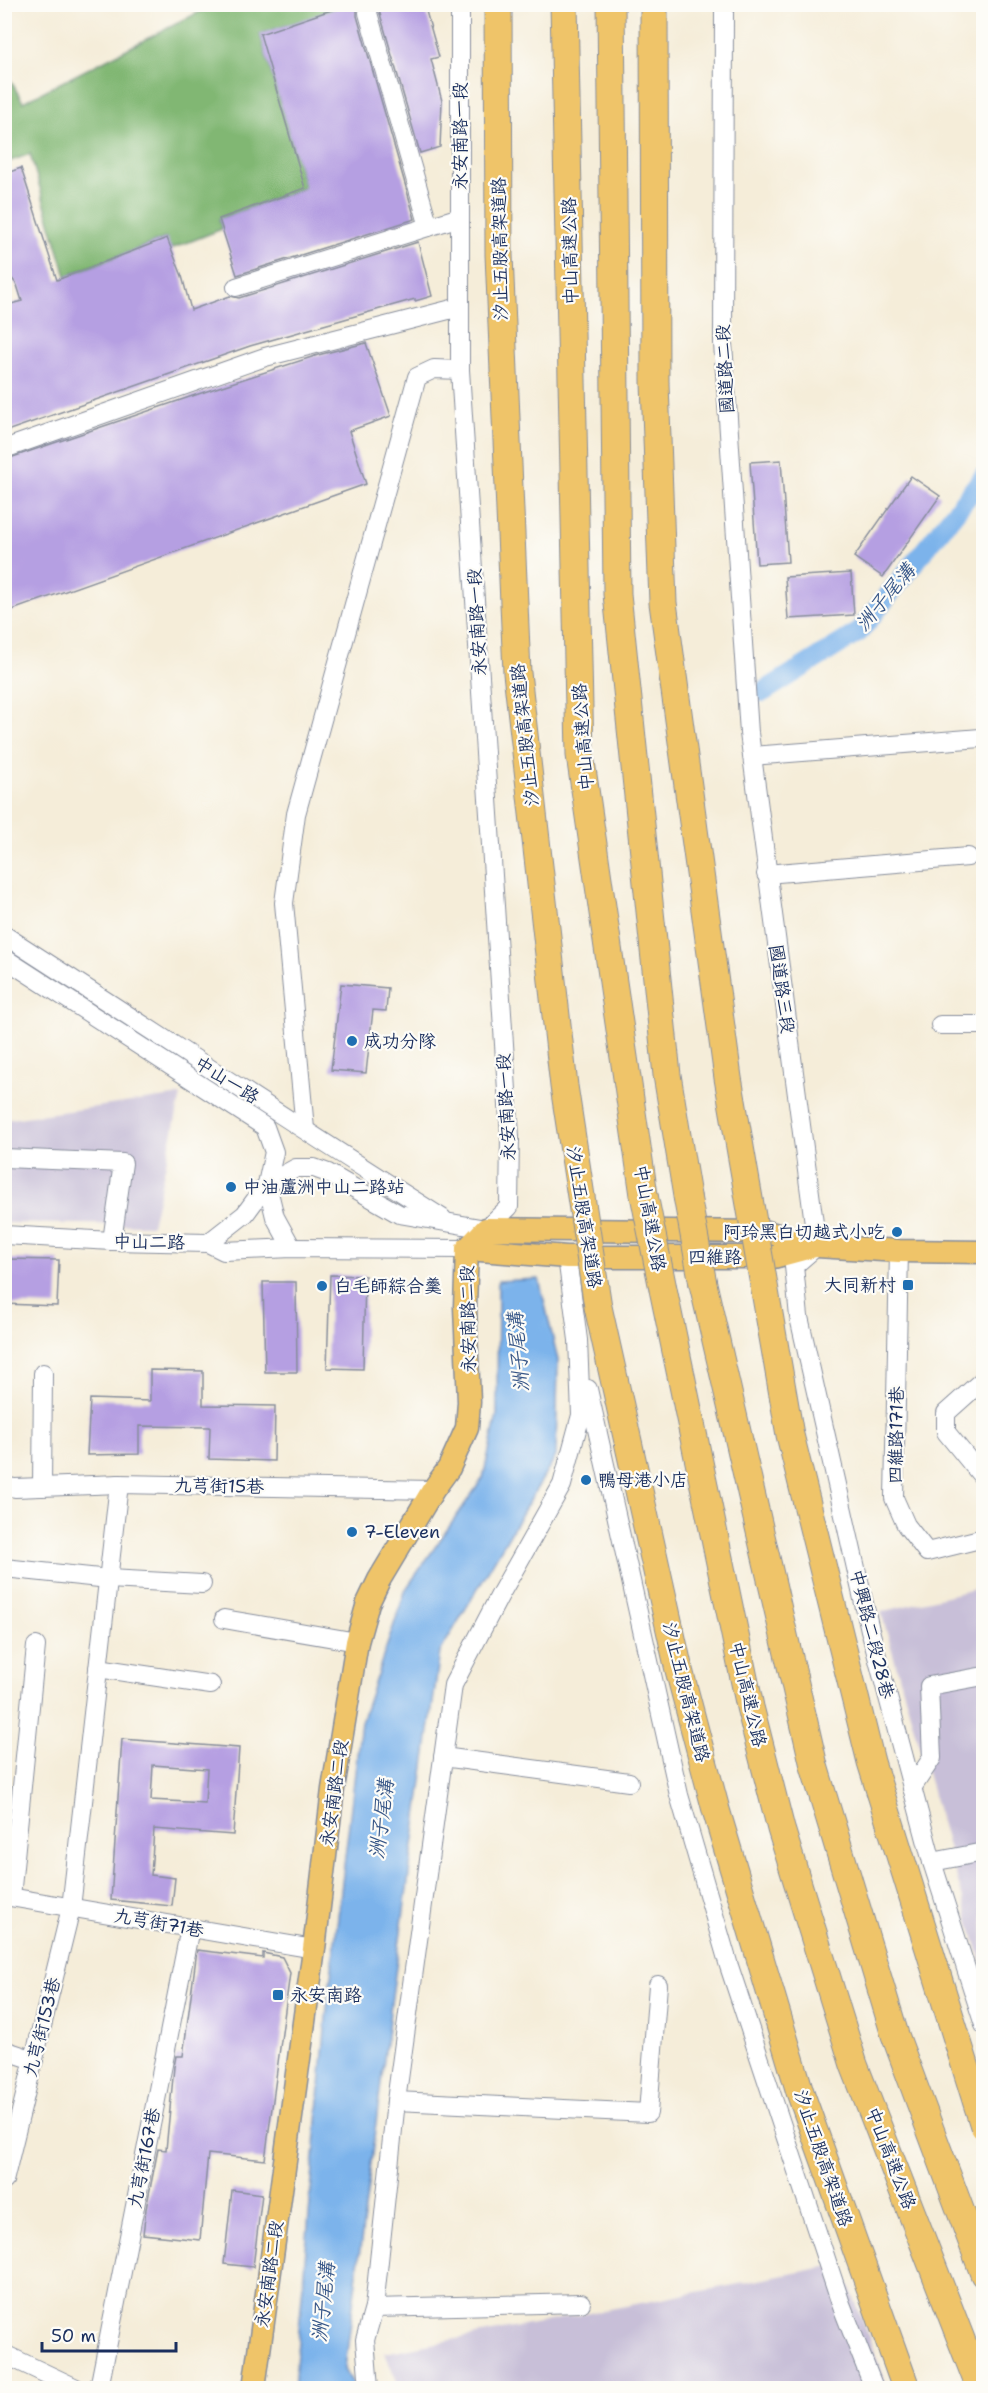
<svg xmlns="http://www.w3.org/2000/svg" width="988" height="2393" font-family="'Shantell Sans','LXGW WenKai TC',sans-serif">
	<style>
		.industrial { fill: #c8bfd8 }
		.forest { fill: #81b773; stroke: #4e7368; stroke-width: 1.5 }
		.water { fill: #7cb3eb; stroke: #4c71a4; stroke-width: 1.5 }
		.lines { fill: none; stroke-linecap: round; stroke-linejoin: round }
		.canal { stroke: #7cb3eb; stroke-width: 20 }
		.building { fill: #b59fe2; fill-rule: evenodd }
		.minor-casing { stroke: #888e9c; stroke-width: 20 }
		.major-casing { stroke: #888e9c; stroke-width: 25 }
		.highway-casing { stroke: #888e9c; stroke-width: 29 }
		.minor { stroke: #fff; stroke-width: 18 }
		.major { stroke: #efc469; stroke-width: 22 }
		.highway { stroke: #efc469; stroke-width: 27 }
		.highway-bridge-casing { stroke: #888e9c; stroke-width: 29; stroke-linecap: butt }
		.highway-bridge { stroke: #efc469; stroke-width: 27 }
		.poi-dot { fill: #1f6fb2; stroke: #fdfcf7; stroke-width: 2 }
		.labels { text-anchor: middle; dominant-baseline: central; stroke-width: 4.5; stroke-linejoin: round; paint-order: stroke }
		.street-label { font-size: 18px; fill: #1b2f5e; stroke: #fdfcf7 }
		.poi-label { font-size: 18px; fill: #1b2f5e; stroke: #fdfcf7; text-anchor: start }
		.water-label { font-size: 20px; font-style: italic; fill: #385788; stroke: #fdfcf7 }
	</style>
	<rect width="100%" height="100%" fill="#fdfcf7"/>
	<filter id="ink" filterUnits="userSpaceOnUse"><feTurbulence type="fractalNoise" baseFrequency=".0167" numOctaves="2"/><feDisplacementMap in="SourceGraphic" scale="12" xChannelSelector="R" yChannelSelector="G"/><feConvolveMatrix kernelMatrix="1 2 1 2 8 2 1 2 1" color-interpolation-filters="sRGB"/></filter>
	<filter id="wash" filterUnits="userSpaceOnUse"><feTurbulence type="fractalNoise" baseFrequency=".008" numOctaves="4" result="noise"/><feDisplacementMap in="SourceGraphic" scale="24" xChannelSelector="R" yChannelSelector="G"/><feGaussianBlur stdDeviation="1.35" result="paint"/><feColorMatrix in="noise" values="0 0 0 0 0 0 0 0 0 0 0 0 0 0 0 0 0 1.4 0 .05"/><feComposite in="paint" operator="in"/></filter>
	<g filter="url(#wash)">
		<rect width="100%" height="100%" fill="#f5edd9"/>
		<g class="industrial">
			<polygon points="181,1095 152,1225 5,1223 4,1120"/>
			<polygon points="983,1587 983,1969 881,1612"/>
			<polygon points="841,2264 888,2388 400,2388 385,2353"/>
		</g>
		<polygon class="forest" points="213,5 349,5 260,34 305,187 219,219 222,229 171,249 166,238 66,276 30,154 5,163 4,69 23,102"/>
		<polygon class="water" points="539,1279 558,1360 556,1456 440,1652 392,1996 345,2368 355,2388 294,2388 326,2018 361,1722 406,1589 483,1478 497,1415 498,1281"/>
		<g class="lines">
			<polyline class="canal" points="763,692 859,632 984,476"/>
		</g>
		<g id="blocks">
			<g class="building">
				<polygon points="349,4 361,4 357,10 357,16 415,219 237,275 219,219 305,188 260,34"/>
				<polygon points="375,4 424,4 439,57 431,59 442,101 440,147 420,153 379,10"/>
				<polygon points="21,168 57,280 167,238 182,276 191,310 230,296 239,298 418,242 432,296 415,301 415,299 250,346 4,432 4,306 22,301 17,285 10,276 4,278 4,174"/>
				<polygon points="366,343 391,416 349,431 366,484 4,613 4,460 219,387 318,355"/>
				<polygon points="781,460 788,562 757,564 750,462"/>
				<polygon points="911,476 940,496 883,577 854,557"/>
				<polygon points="851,573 854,615 788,619 785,577"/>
				<polygon points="341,984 388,988 386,1011 373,1010 366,1073 331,1070"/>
				<polygon points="4,1259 59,1260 57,1306 4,1304"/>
				<polygon points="330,1275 365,1276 363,1369 327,1368"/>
				<polygon points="263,1282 296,1282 297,1372 265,1372"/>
				<polygon points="150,1370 203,1371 203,1405 275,1406 274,1461 209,1459 210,1427 139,1426 139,1454 87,1455 90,1399 150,1401"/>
				<path d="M122,1739l117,9 -6,87 -79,-6 -3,46 24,3 -3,28 -61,-6zM153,1765l54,4 -2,34 -54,-3z"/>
				<polygon points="197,1950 263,1958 263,1953 282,1957 290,1973 265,2160 208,2154 200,2240 143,2234 146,2209 158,2149 166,2150 174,2067 176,2056 183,2056"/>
				<polygon points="232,2190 262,2194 253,2267 224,2264"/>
			</g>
		</g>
	</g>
	<g filter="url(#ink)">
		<use href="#blocks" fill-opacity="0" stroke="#888e9c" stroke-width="1.5"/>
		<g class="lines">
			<defs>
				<g id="minor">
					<polyline points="724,4 723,343 749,733 817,1246 794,1266 799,1317 870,1630 932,1862 984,2025"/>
					<polyline points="368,13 429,227"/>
					<polyline points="236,287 460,217"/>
					<polyline points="4,449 265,357 460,307"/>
					<polyline points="752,756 981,738"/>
					<polyline points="766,874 968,857"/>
					<path d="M4,935c146,94 291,190 438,283"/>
					<polyline points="4,958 265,1127 274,1152 267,1184 245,1214 208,1243"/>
					<polyline points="940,1025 984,1025"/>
					<polyline points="305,1129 284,903 296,814 417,377 434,369 460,370"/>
					<polyline points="4,1158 123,1163 112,1241"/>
					<polyline points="267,1184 296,1168 314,1168 328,1173 399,1214 486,1229 509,1207 510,1136 460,370 460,4"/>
					<polyline points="267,1184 275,1217 292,1248"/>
					<polyline points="4,1235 112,1241 208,1243 224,1251 292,1248 467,1249"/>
					<polyline points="899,1251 894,1498 906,1525 927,1552 984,1538"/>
					<polyline points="588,1389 679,1795 729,1966 841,2304 874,2388"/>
					<polyline points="981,1475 946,1432 946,1413 984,1379"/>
					<polyline points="4,1486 15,1488 119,1484 433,1490"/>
					<polyline points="42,1487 43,1373"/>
					<polyline points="4,1568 109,1579 202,1584"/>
					<polyline points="224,1619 357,1642"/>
					<polyline points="98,1668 211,1685"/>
					<polyline points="443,1757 629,1782"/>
					<polyline points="912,1788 932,1758 929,1686 984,1676"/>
					<polyline points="932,1862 984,1852"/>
					<polyline points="4,1896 314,1949"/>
					<polyline points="11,1897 36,1646"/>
					<polyline points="4,2050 34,2060"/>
					<polyline points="396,2101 648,2113 658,1985"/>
					<polyline points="4,2181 71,1908 119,1484"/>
					<polyline points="374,2308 581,2303"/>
					<polyline points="4,2354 76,2388"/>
					<polyline points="99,2388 190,1928"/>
					<polyline points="369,2388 365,2340 374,2308 396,2101 453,1685 501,1593 562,1485 581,1415 578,1340 567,1257"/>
				</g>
				<g id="major">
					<polyline points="467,1249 567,1257 774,1257 815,1246"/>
					<polyline points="254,2388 314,1949 333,1789 357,1642 368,1603 379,1580 433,1490 449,1468 467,1428 469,1402 465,1307 467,1249 486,1229 767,1232 817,1246 899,1251 984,1252"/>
				</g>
				<g id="highway">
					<polyline points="564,4 580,755 644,1195"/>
					<polyline points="611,4 617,594 667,1075 687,1196"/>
					<polyline points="703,1284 814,1766 895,2035 984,2274"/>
					<polyline points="663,1289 750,1707 781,1829 854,2065 980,2388"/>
				</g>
			</defs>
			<use href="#minor" class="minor-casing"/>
			<use href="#major" class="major-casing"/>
			<use href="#highway" class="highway-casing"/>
			<use href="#minor" class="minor"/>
			<use href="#major" class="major"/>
			<use href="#highway" class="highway"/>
			<defs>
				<g id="highway-bridge">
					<polyline points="498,4 499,255 517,673 564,1086 598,1307 679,1670 716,1810 800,2092 906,2388"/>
					<polyline points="654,4 655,383 663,603 728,1078 790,1435 871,1762 984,2126"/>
					<polyline points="644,1195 663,1289"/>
					<polyline points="687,1196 703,1284"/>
				</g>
			</defs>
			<use href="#highway-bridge" class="highway-bridge-casing"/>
			<use href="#highway-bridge" class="highway-bridge"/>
		</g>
	</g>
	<g class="poi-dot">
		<circle cx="352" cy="1041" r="6"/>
		<circle cx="231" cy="1187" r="6"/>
		<circle cx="897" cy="1232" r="6"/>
		<rect x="902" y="1279" width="12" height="12" rx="3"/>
		<circle cx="322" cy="1286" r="6"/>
		<circle cx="586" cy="1480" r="6"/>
		<circle cx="352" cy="1532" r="6"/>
		<rect x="272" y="1989" width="12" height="12" rx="3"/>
	</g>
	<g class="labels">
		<g class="street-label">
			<text transform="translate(460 136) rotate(-90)">永安南路一段</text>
			<text transform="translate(500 249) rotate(-91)">汐止五股高架道路</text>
			<text transform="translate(570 251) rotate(-91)">中山高速公路</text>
			<text transform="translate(725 369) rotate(-93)">國道路二段</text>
			<text transform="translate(477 622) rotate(-93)">永安南路一段</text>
			<text transform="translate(525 735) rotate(-96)">汐止五股高架道路</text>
			<text transform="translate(583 737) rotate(-94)">中山高速公路</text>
			<text transform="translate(782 989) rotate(82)">國道路三段</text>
			<text transform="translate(227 1080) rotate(32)">中山一路</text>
			<text transform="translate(506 1107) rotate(-93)">永安南路一段</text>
			<text transform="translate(584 1217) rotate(81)">汐止五股高架道路</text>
			<text transform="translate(650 1218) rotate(80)">中山高速公路</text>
			<text transform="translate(149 1242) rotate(1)">中山二路</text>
			<text x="715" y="1257">四維路</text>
			<text transform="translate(468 1319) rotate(-91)">永安南路二段</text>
			<text transform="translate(896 1435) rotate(-89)">四維路171巷</text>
			<text transform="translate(219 1486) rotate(1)">九芎街15巷</text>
			<text transform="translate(872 1634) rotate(76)">中興路二段28巷</text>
			<text transform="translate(686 1692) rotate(76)">汐止五股高架道路</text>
			<text transform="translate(748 1694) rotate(77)">中山高速公路</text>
			<text transform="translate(334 1793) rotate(-82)">永安南路二段</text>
			<text transform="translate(159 1923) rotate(10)">九芎街71巷</text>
			<text transform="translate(42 2027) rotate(-76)">九芎街153巷</text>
			<text transform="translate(144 2158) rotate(-79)">九芎街167巷</text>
			<text transform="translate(823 2158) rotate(71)">汐止五股高架道路</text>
			<text transform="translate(891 2158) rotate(69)">中山高速公路</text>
			<text transform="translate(269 2274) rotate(-82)">永安南路二段</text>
		</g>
		<g class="poi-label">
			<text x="364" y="1041">成功分隊</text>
			<text x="243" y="1187">中油蘆洲中山二路站</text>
			<text x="885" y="1232" text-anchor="end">阿玲黑白切越式小吃</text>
			<text x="896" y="1285" text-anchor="end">大同新村</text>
			<text x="334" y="1286">白毛師綜合羹</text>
			<text x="598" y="1480">鴨母港小店</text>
			<text x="364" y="1532">7-Eleven</text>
			<text x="290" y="1995">永安南路</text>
		</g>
		<g class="water-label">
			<text transform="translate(885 597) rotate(-50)">洲子尾溝</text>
			<text transform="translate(518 1352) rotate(-95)">洲子尾溝</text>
			<text transform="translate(381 1819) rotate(-83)">洲子尾溝</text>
			<text transform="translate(323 2302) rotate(-84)">洲子尾溝</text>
		</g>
	</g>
	<rect width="988" height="2393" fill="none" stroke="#fdfcf7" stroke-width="24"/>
	<path d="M42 2342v9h134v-9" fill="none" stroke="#1b2f5e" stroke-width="3"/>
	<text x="51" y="2342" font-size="18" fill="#1b2f5e" stroke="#fdfcf7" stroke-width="4.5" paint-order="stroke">50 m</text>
</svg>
